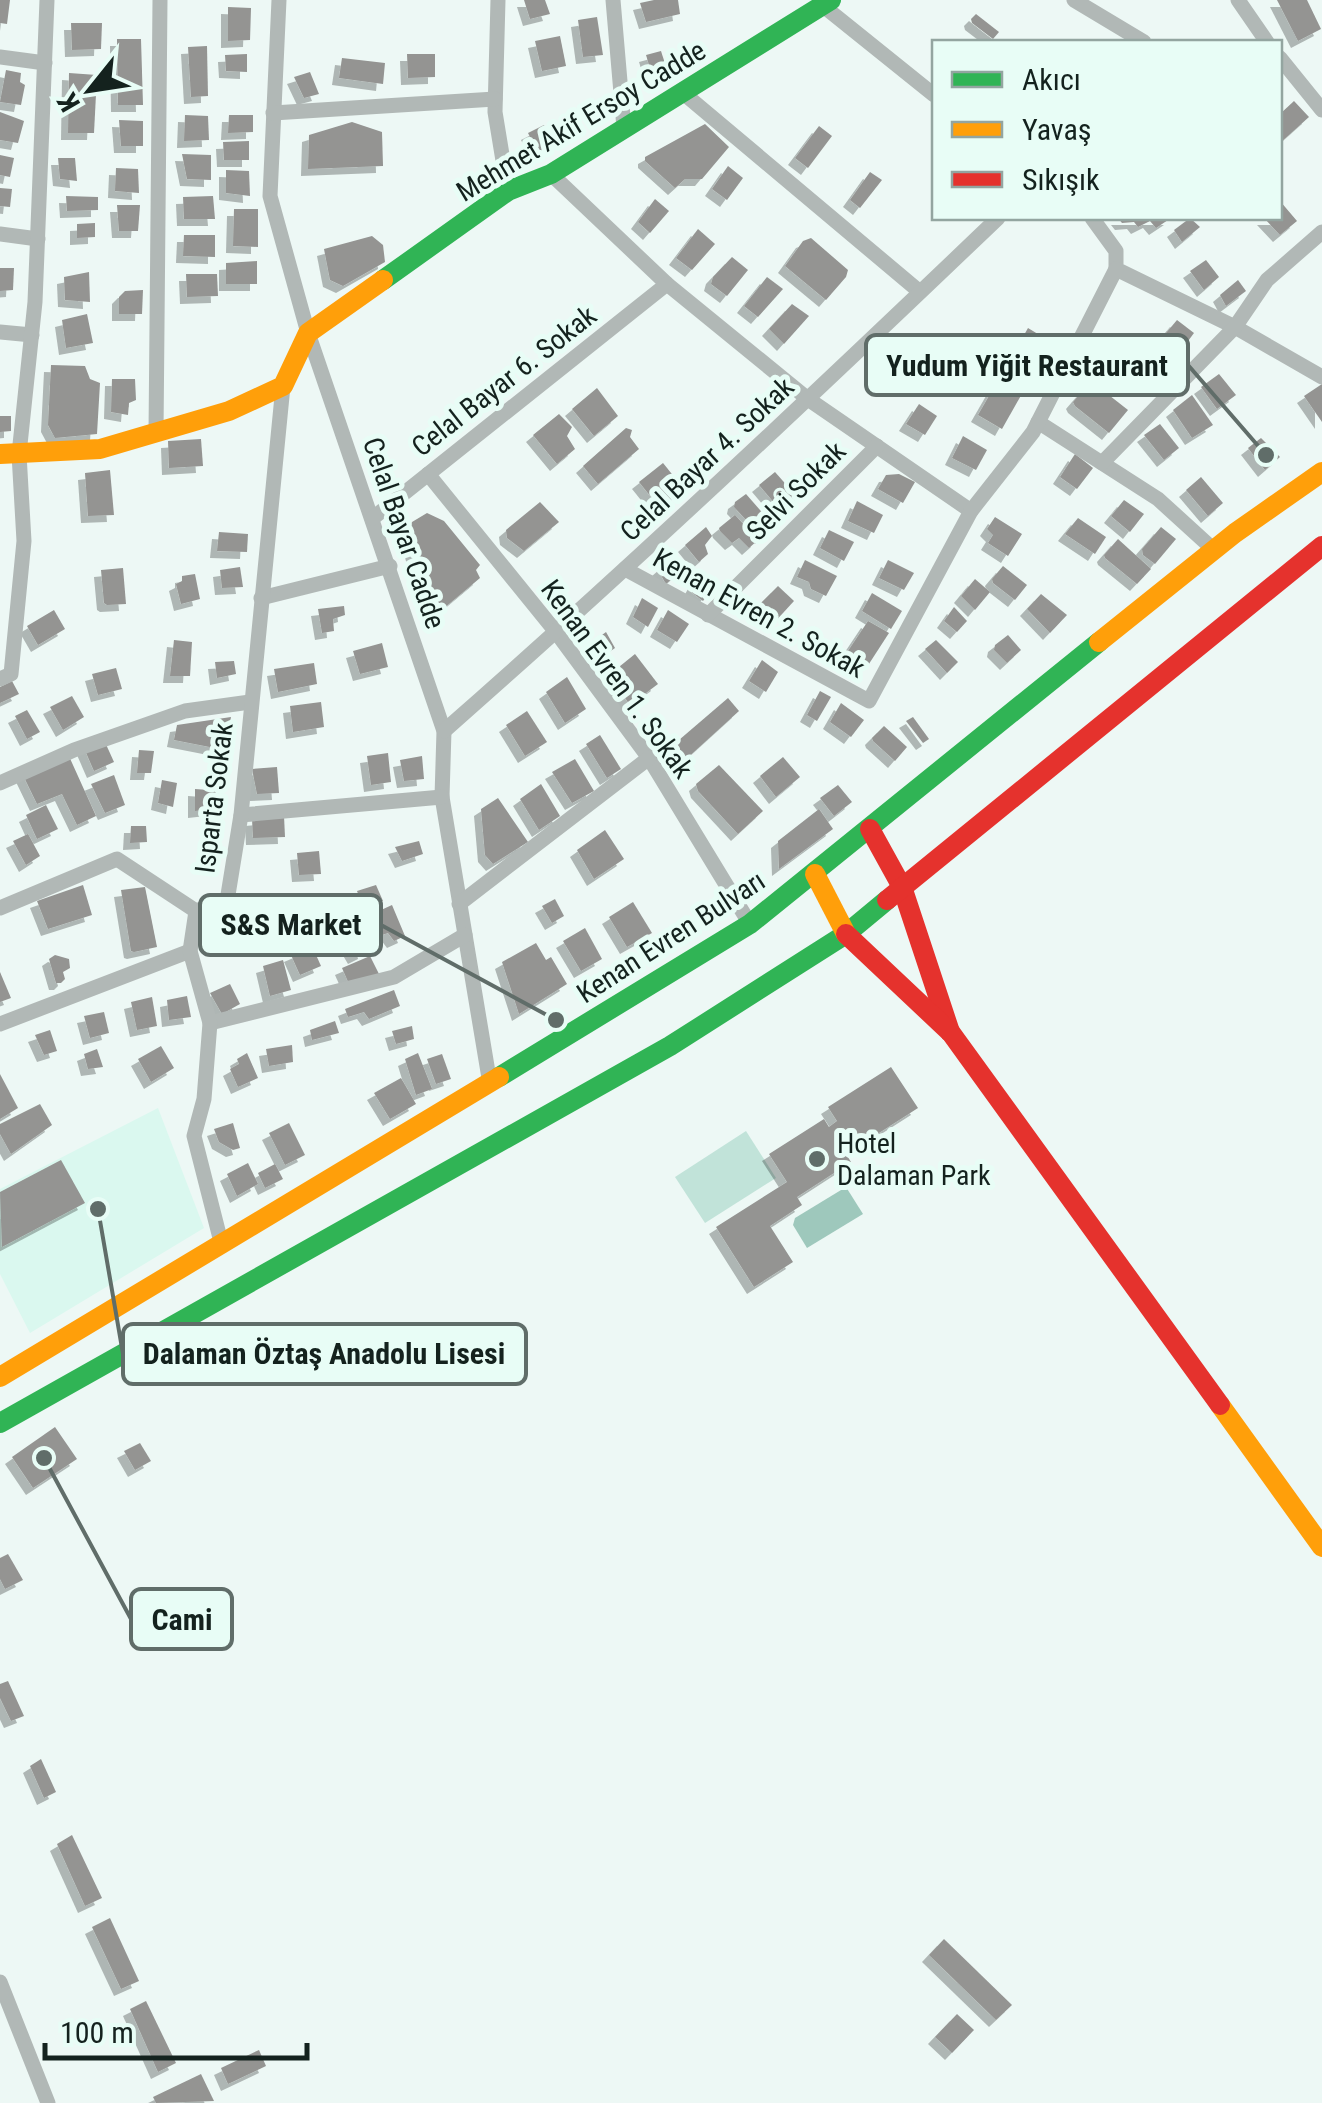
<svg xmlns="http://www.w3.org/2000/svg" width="1322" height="2103" font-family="'Roboto Condensed',sans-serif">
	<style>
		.built { fill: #daf8ef }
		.green { fill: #c1e3d9 }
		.water { fill: #9ec8bc }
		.building { fill: #949492; filter: url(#shadow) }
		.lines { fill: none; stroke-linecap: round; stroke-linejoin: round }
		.street { stroke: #b1b8b6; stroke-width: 15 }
		.fast { stroke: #30b455; stroke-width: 20 }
		.slow { stroke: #ff9f0a; stroke-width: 20 }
		.jam { stroke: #e5322d; stroke-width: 20 }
		.poi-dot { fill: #606d69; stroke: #e8fdf6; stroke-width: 4 }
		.labels { text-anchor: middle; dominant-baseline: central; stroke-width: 10; stroke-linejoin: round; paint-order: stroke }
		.street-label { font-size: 28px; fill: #14221e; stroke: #e8fdf6 }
		.poi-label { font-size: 28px; fill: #14221e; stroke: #e8fdf6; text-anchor: start }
		.leader { fill: none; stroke: #606d69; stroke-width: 4 }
		.callout-dot { fill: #606d69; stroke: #e8fdf6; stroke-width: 4 }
		.callout { fill: #e8fdf6; stroke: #606d69; stroke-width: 4 }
		.callout-label { font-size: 30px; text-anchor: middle; font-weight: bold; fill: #14221e }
	</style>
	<defs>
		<filter id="shadow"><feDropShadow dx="-7" dy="7" stdDeviation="0" flood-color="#0004"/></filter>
	</defs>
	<rect width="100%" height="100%" fill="#edf8f5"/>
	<polygon class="built" points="158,1108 204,1228 30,1333 0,1274 0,1189"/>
	<polygon class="green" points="746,1131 776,1178 705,1223 675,1177"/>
	<polygon class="water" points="846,1187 863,1214 807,1248 793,1225 795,1218"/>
	<g class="building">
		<polygon points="0,0 10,0 7,24 0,23"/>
		<polygon points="524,0 545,0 550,14 530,19"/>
		<polygon points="654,0 678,0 680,14 646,22 640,3"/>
		<polygon points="1277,0 1307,0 1321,29 1298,41"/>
		<polygon points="228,7 251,8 250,40 228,41"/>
		<polygon points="976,14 999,32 993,39 972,23 971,19"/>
		<polygon points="597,17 603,55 583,57 578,20"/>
		<polygon points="71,23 102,23 101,49 72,50"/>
		<polygon points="560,36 566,66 542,71 535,41"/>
		<polygon points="117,39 141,39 143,105 118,105"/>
		<polygon points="207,46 208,96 191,97 188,47"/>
		<polygon points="661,51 668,73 653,78 646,55"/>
		<polygon points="247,54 247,72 226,71 225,55"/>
		<polygon points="407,54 435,54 435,77 408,78"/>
		<polygon points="342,58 385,63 383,84 339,78"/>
		<polygon points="6,70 21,73 20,82 25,85 21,105 0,102"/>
		<polygon points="310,72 319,94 304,98 294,77"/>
		<polygon points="69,73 97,75 94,133 68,133"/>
		<polygon points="1294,101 1309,117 1280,143 1280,114"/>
		<polygon points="0,112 24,121 18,143 0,140"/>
		<polygon points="185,115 208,116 209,140 184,141"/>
		<polygon points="229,115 253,115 253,132 228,133"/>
		<polygon points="119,120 143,121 143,146 121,146"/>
		<polygon points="352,122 382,132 383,166 308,169 309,135"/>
		<polygon points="705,124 729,147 702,179 685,179 675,188 645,161 645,157"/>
		<polygon points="544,125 554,147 539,155 528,133"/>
		<polygon points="819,126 832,136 808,168 795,158"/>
		<polygon points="249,141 249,160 224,160 223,142"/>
		<polygon points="182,154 211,155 211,180 187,179"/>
		<polygon points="0,155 14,158 10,177 0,175"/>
		<polygon points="58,158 75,158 77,181 60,179"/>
		<polygon points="728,166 743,178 727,200 712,189"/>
		<polygon points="116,168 138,169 139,193 115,191"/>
		<polygon points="226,170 249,171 250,196 226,193"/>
		<polygon points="870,172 882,180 860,208 850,200"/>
		<polygon points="0,188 12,189 10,207 0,206"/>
		<polygon points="66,196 98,197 98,210 67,211"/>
		<polygon points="213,196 215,219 184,219 183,197"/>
		<polygon points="655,199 669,211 650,233 638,222"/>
		<polygon points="1280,201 1297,221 1280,235 1264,218 1280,218"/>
		<polygon points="117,205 140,205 138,231 119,231"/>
		<polygon points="234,209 258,209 258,247 233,246"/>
		<polygon points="1118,218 1171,218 1156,228 1150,221 1138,227 1134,222 1122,223"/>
		<polygon points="1190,218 1200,227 1182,242 1174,230"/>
		<polygon points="95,223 95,237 77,238 77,224"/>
		<polygon points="698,229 715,244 692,270 676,258"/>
		<polygon points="184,235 215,235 215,257 183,256"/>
		<polygon points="372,236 383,245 385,262 343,286 330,280 324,249"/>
		<polygon points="811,238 848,270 846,277 826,300 785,266 803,241"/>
		<polygon points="732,257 748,270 727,296 711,284 713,277"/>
		<polygon points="1206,260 1219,277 1204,290 1190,271"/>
		<polygon points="257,261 257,284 226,284 226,263"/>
		<polygon points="0,268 14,268 13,290 0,291"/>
		<polygon points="89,272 90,302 65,300 64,277"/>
		<polygon points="186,274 217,274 218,296 187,297"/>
		<polygon points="767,277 783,289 758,317 744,306"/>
		<polygon points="1238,280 1246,291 1226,306 1220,295"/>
		<polygon points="143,290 142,314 119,314 119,297 125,291"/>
		<polygon points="792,304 809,316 784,344 769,329"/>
		<polygon points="87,314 93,343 66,348 62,320"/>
		<polygon points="1177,320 1194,333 1174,360 1156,345"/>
		<polygon points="1028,328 1051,342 1042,357 1019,344"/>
		<polygon points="1008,363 1032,376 1002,429 978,415"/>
		<polygon points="51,365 85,366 90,379 100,383 97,434 55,438 48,425"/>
		<polygon points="1219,374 1236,395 1217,409 1201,387"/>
		<polygon points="112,379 135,379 136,400 129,403 128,415 111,412"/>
		<polygon points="1091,381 1128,410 1109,433 1075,406 1073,402"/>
		<polygon points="1322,384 1322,422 1304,396"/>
		<polygon points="597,388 618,416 594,436 572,409"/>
		<polygon points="1192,395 1213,425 1192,438 1173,410"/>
		<polygon points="919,404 937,416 925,435 906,424"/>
		<polygon points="559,414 572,427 567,436 575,449 557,464 533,435"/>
		<polygon points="0,416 11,416 11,431 0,432"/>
		<polygon points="1160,424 1179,448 1164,460 1144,435"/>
		<polygon points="626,428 632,430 630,437 639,449 598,484 583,466"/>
		<polygon points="963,436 987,450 976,470 952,458"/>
		<polygon points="1261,438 1280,457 1265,470 1248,448"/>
		<polygon points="201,439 203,466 169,468 168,441"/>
		<polygon points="1075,454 1093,468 1077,489 1060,477"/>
		<polygon points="663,463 684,489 660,508 639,482"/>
		<polygon points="110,470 114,515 88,516 85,473"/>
		<polygon points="775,472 798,498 782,512 759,485"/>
		<polygon points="899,474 915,482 903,503 878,489 886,475"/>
		<polygon points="1201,477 1223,503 1208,516 1186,490"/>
		<polygon points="746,494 774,526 762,537 734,507 735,502"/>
		<polygon points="1124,500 1144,514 1130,532 1111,516"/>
		<polygon points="857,501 883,515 874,533 848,521"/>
		<polygon points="540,502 559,522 524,551 507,538 506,530"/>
		<polygon points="427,513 444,521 480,565 476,570 480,578 437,614 424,597 408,535 412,522"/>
		<polygon points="735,515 758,540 749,548 739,538 732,543 720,531 719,528"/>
		<polygon points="995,517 1022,534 1008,556 988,543 993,535 987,529"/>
		<polygon points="1078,518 1106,537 1095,554 1065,534"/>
		<polygon points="706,527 712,536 705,545 708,554 699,562 685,545"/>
		<polygon points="1161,527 1176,539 1155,564 1143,555 1142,549"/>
		<polygon points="829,530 854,542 844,561 820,548"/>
		<polygon points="219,532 248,534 247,552 217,551"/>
		<polygon points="1118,539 1151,569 1137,584 1105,558 1104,555"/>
		<polygon points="675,555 686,566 666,584 658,570"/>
		<polygon points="805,560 837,576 826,596 811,589 809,582 797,577"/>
		<polygon points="888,560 914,573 904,590 879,578"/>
		<polygon points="1003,566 1027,585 1015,600 993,583 992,579"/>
		<polygon points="240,567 243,587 222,588 220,570"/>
		<polygon points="123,568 126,604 107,605 104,603 101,570"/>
		<polygon points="700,573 716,583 703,601 690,591"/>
		<polygon points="195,574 200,599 181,604 176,584 182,581 182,576"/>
		<polygon points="975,579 990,592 975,610 961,596"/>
		<polygon points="778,586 794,601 772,625 757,613 756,608"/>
		<polygon points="872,593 902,611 891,629 862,611"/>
		<polygon points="1041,594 1067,615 1050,633 1027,609"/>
		<polygon points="642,598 658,608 648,627 633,617"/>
		<polygon points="344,606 345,615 333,619 334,631 322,633 318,609"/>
		<polygon points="954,607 967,621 957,632 944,621"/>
		<polygon points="54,610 65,629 38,645 27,626"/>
		<polygon points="668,610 689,624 677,642 657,630"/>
		<polygon points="868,621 889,633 865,670 844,657"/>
		<polygon points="606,632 615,648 599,659 590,644"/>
		<polygon points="1008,635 1021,650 1007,663 994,650 995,645"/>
		<polygon points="174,640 192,642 190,676 170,676"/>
		<polygon points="936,640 958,662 947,673 925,649"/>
		<polygon points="382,643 388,667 360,674 353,651"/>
		<polygon points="635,654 658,684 630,705 609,675"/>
		<polygon points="762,660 778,672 766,692 749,681"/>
		<polygon points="234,661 236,674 217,678 215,662"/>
		<polygon points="314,663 317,684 278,692 274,669"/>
		<polygon points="116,668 122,689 98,695 92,674"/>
		<polygon points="567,677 586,709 565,723 546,692"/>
		<polygon points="12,681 19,694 0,703 0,687"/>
		<polygon points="820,691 831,697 817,721 807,715"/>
		<polygon points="72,696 84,717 63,730 50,707"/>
		<polygon points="728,698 739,711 684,761 671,759 672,746"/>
		<polygon points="321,702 324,727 293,732 290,706"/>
		<polygon points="841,703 864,720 851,737 830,722"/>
		<polygon points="27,710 40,732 27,739 15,716"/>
		<polygon points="527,711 547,742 525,756 506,725"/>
		<polygon points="231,717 225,750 174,740 177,725"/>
		<polygon points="913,717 929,739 923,743 906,721"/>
		<polygon points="884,726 907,747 895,761 873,741 872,738"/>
		<polygon points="600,735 621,769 607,778 586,744"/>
		<polygon points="104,740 114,762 94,771 84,748"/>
		<polygon points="139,750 154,751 151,773 137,773"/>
		<polygon points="388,753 391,782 371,785 367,756"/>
		<polygon points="68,754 96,816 77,825 62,794 37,804 23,775"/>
		<polygon points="422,756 424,779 404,781 400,760"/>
		<polygon points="783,757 800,777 776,797 760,776"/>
		<polygon points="575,759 594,791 572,803 552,772"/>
		<polygon points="719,765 763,811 738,834 698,791 696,784"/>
		<polygon points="277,767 279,793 257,794 252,769"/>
		<polygon points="114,775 125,805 105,813 91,784"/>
		<polygon points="162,780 177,783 173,807 158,803"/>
		<polygon points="541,784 560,816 539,830 520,799"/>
		<polygon points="838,785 852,802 834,816 820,798"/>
		<polygon points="195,789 222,791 222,808 195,811"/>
		<polygon points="498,798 528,842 493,864 485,855 481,809"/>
		<polygon points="46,805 58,829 37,839 26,815"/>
		<polygon points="819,809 833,829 779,869 778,841"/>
		<polygon points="284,816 285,837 253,838 252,819"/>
		<polygon points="131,826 146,826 147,842 130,843"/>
		<polygon points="605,830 624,859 594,879 577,850"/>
		<polygon points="28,834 40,856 26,865 13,841"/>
		<polygon points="419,841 423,854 402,861 395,847"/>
		<polygon points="319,851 321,874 299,875 297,853"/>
		<polygon points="83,885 92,915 48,929 37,901"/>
		<polygon points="376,885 383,901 363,907 357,891"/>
		<polygon points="145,887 157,947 134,952 131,951 121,890"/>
		<polygon points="555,899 564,916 552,923 542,906"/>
		<polygon points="633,902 652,933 627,947 609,917"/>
		<polygon points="392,905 405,936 394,941 388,933 376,937 363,944 365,952 355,957 345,940 350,935 346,926"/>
		<polygon points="585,928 602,959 581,971 563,941"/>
		<polygon points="536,943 546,960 551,957 567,984 519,1014 502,962"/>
		<polygon points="312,946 321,966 300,975 291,955"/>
		<polygon points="55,955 69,959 70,968 63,972 65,979 61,983 56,983 49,959"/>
		<polygon points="370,956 379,974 350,986 342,968"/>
		<polygon points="283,960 291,990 270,996 263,966"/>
		<polygon points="0,972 11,998 0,1002"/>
		<polygon points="230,984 240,1004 222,1014 210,993"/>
		<polygon points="394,990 400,1006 369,1019 364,1012 348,1017 345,1009"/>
		<polygon points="187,996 191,1017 169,1020 167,1000"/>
		<polygon points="152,997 157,1026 137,1030 131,1002"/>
		<polygon points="104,1012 109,1033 90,1038 84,1016"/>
		<polygon points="335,1021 339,1033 312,1040 310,1030"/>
		<polygon points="412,1026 414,1039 396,1044 392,1031"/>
		<polygon points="50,1030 57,1051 44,1055 35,1035"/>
		<polygon points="292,1045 293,1062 269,1066 266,1049"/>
		<polygon points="161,1046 174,1068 151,1082 138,1059"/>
		<polygon points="97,1049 103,1067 88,1069 84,1054"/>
		<polygon points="247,1053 258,1078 238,1087 230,1069 239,1064 237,1059"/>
		<polygon points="418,1053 432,1089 416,1095 405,1059"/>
		<polygon points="442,1054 451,1079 436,1084 427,1059"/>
		<polygon points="891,1067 918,1108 846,1154 851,1162 797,1197 802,1205 770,1226 793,1262 754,1287 716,1227 787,1182 769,1154 824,1119 829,1127 837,1121 828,1107"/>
		<polygon points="0,1074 18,1108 0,1119"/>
		<polygon points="401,1078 416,1104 390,1119 374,1093"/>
		<polygon points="40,1104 52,1125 11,1154 0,1134 0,1124"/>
		<polygon points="233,1123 240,1148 233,1150 219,1142 214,1129"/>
		<polygon points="289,1123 305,1155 285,1165 269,1133"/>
		<polygon points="61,1160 85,1203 2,1247 0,1192"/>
		<polygon points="248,1163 258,1184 237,1196 227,1174"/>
		<polygon points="275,1164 283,1179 265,1188 258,1173"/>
		<polygon points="55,1427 77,1459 33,1488 12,1457"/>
		<polygon points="140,1443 151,1461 135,1470 124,1451"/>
		<polygon points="8,1554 23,1580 5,1589 0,1579 0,1558"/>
		<polygon points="8,1681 24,1716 11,1721 0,1698 0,1684"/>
		<polygon points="41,1759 56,1792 44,1798 30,1766"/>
		<polygon points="72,1835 102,1898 85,1906 57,1844"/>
		<polygon points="110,1918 139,1981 121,1989 92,1927"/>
		<polygon points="944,1939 1012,2005 996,2020 929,1955"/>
		<polygon points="146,2001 176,2063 158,2072 130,2009"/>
		<polygon points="957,2014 974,2030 952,2053 935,2037"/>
		<polygon points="259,2050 266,2066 228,2084 221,2068"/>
		<polygon points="201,2074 214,2101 156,2103 153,2097"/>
	</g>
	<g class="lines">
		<g class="street">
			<polyline points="279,0 270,196 308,333 444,731 442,797 490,1084"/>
			<polyline points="498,0 495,112 508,191"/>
			<polyline points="613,0 624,128"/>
			<polyline points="820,0 822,5 934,95"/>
			<polyline points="1074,0 1144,42"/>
			<polyline points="1238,0 1267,42"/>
			<polyline points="0,57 45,63"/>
			<polyline points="1280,58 1322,110"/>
			<polyline points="682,92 920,292"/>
			<polyline points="273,113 495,99"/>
			<polyline points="551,174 667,284 808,399 971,511"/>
			<polyline points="1092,218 1116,251 1116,269 1235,327 1322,377"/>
			<polyline points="0,234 38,239"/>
			<polyline points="0,332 32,335"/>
			<polyline points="1038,422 1158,499 1214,550"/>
			<polyline points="156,433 160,0"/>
			<polyline points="1102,463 1235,327 1267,280 1322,232"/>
			<polyline points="428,474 556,632 649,758 750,924"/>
			<polyline points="373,518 667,284"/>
			<polyline points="625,569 869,701 971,511 1033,432 1116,269"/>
			<polyline points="261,598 390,566"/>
			<polyline points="708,615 877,446"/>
			<polyline points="0,679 11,674 24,541 19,454 35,302 47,0"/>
			<path d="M444,731c189,-166 372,-339 554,-513"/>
			<polyline points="0,783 74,750 185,711 250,702"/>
			<polyline points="241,815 442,797"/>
			<polyline points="459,904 649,758"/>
			<polyline points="0,908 117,859 196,911"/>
			<polyline points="210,1023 394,977 465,935"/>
			<polyline points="0,1024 190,951"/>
			<polyline points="222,1246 194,1136 204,1099 210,1023 190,951 196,911 227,901 241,815 283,386"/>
			<polyline points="0,1982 48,2103"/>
		</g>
		<g class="fast">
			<polyline points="383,280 508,191 551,174 831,0"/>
			<polyline points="499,1077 750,924 1099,642"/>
			<polyline points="0,1423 670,1046 846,934 887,900"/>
		</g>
		<g class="slow">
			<polyline points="0,454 100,449 229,411 283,386 308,333 383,280"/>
			<polyline points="1099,642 1235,533 1322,472"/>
			<polyline points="815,874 846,934"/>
			<polyline points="0,1377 499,1077"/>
			<polyline points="1220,1405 1322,1547"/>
		</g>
		<g class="jam">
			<polyline points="870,829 902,887"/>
			<polyline points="902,887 950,1032"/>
			<polyline points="887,900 1322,546"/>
			<polyline points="846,934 951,1033 1220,1405"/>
		</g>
	</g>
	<circle class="poi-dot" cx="817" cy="1159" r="10"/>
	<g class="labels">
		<g class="street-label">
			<text transform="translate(581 121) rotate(-31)">Mehmet Akif Ersoy Cadde</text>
			<text transform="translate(504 381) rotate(-38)">Celal Bayar 6. Sokak</text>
			<text transform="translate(707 459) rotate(-43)">Celal Bayar 4. Sokak</text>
			<text transform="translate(796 491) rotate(-45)">Selvi Sokak</text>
			<text transform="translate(404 533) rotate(71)">Celal Bayar Cadde</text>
			<text transform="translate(759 613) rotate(29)">Kenan Evren 2. Sokak</text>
			<text transform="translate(617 679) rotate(54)">Kenan Evren 1. Sokak</text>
			<text transform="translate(214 798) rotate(-83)">Isparta Sokak</text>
			<text transform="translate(671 937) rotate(-33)">Kenan Evren Bulvarı</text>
		</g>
		<g class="poi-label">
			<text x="837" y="1143">Hotel<tspan x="837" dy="32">Dalaman Park</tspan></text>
		</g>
	</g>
	<path class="leader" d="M1266 455L1188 365M556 1020L381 925M98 1209L123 1354M44 1458L131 1619"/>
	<g class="callout-dot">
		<circle cx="1266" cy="455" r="10"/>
		<circle cx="556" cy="1020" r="10"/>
		<circle cx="98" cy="1209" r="10"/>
		<circle cx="44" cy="1458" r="10"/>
	</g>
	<g class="callout">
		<rect x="866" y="335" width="322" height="60" rx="10"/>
		<rect x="200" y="895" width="181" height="60" rx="10"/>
		<rect x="123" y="1324" width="403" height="60" rx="10"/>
		<rect x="131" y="1589" width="101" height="60" rx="10"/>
	</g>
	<g class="callout-label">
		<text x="1027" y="376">Yudum Yiğit Restaurant</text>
		<text x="291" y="935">S&amp;S Market</text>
		<text x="324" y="1364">Dalaman Öztaş Anadolu Lisesi</text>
		<text x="182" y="1630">Cami</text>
	</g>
	<rect x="932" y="40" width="350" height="180" fill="#e8fdf6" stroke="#93a5a0" stroke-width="2.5"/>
	<rect x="952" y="72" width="50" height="15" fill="#30b455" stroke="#93a5a0" stroke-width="2.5"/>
	<text x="1022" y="90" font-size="30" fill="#14221e">Akıcı</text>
	<rect x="952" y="122" width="50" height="15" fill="#ff9f0a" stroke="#93a5a0" stroke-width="2.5"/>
	<text x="1022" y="140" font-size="30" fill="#14221e">Yavaş</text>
	<rect x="952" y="172" width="50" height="15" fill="#e5322d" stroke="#93a5a0" stroke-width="2.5"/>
	<text x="1022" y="190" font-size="30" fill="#14221e">Sıkışık</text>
	<g transform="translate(90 90) rotate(240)" stroke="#e8fdf6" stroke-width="8" paint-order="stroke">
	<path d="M0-8L18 38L0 25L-18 38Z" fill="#14221e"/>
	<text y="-15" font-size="28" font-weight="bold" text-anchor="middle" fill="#14221e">K</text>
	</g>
	<path d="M45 2043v15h262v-15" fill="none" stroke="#14221e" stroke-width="5"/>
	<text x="60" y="2043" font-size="30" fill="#14221e" stroke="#e8fdf6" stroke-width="8" paint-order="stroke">100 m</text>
</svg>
